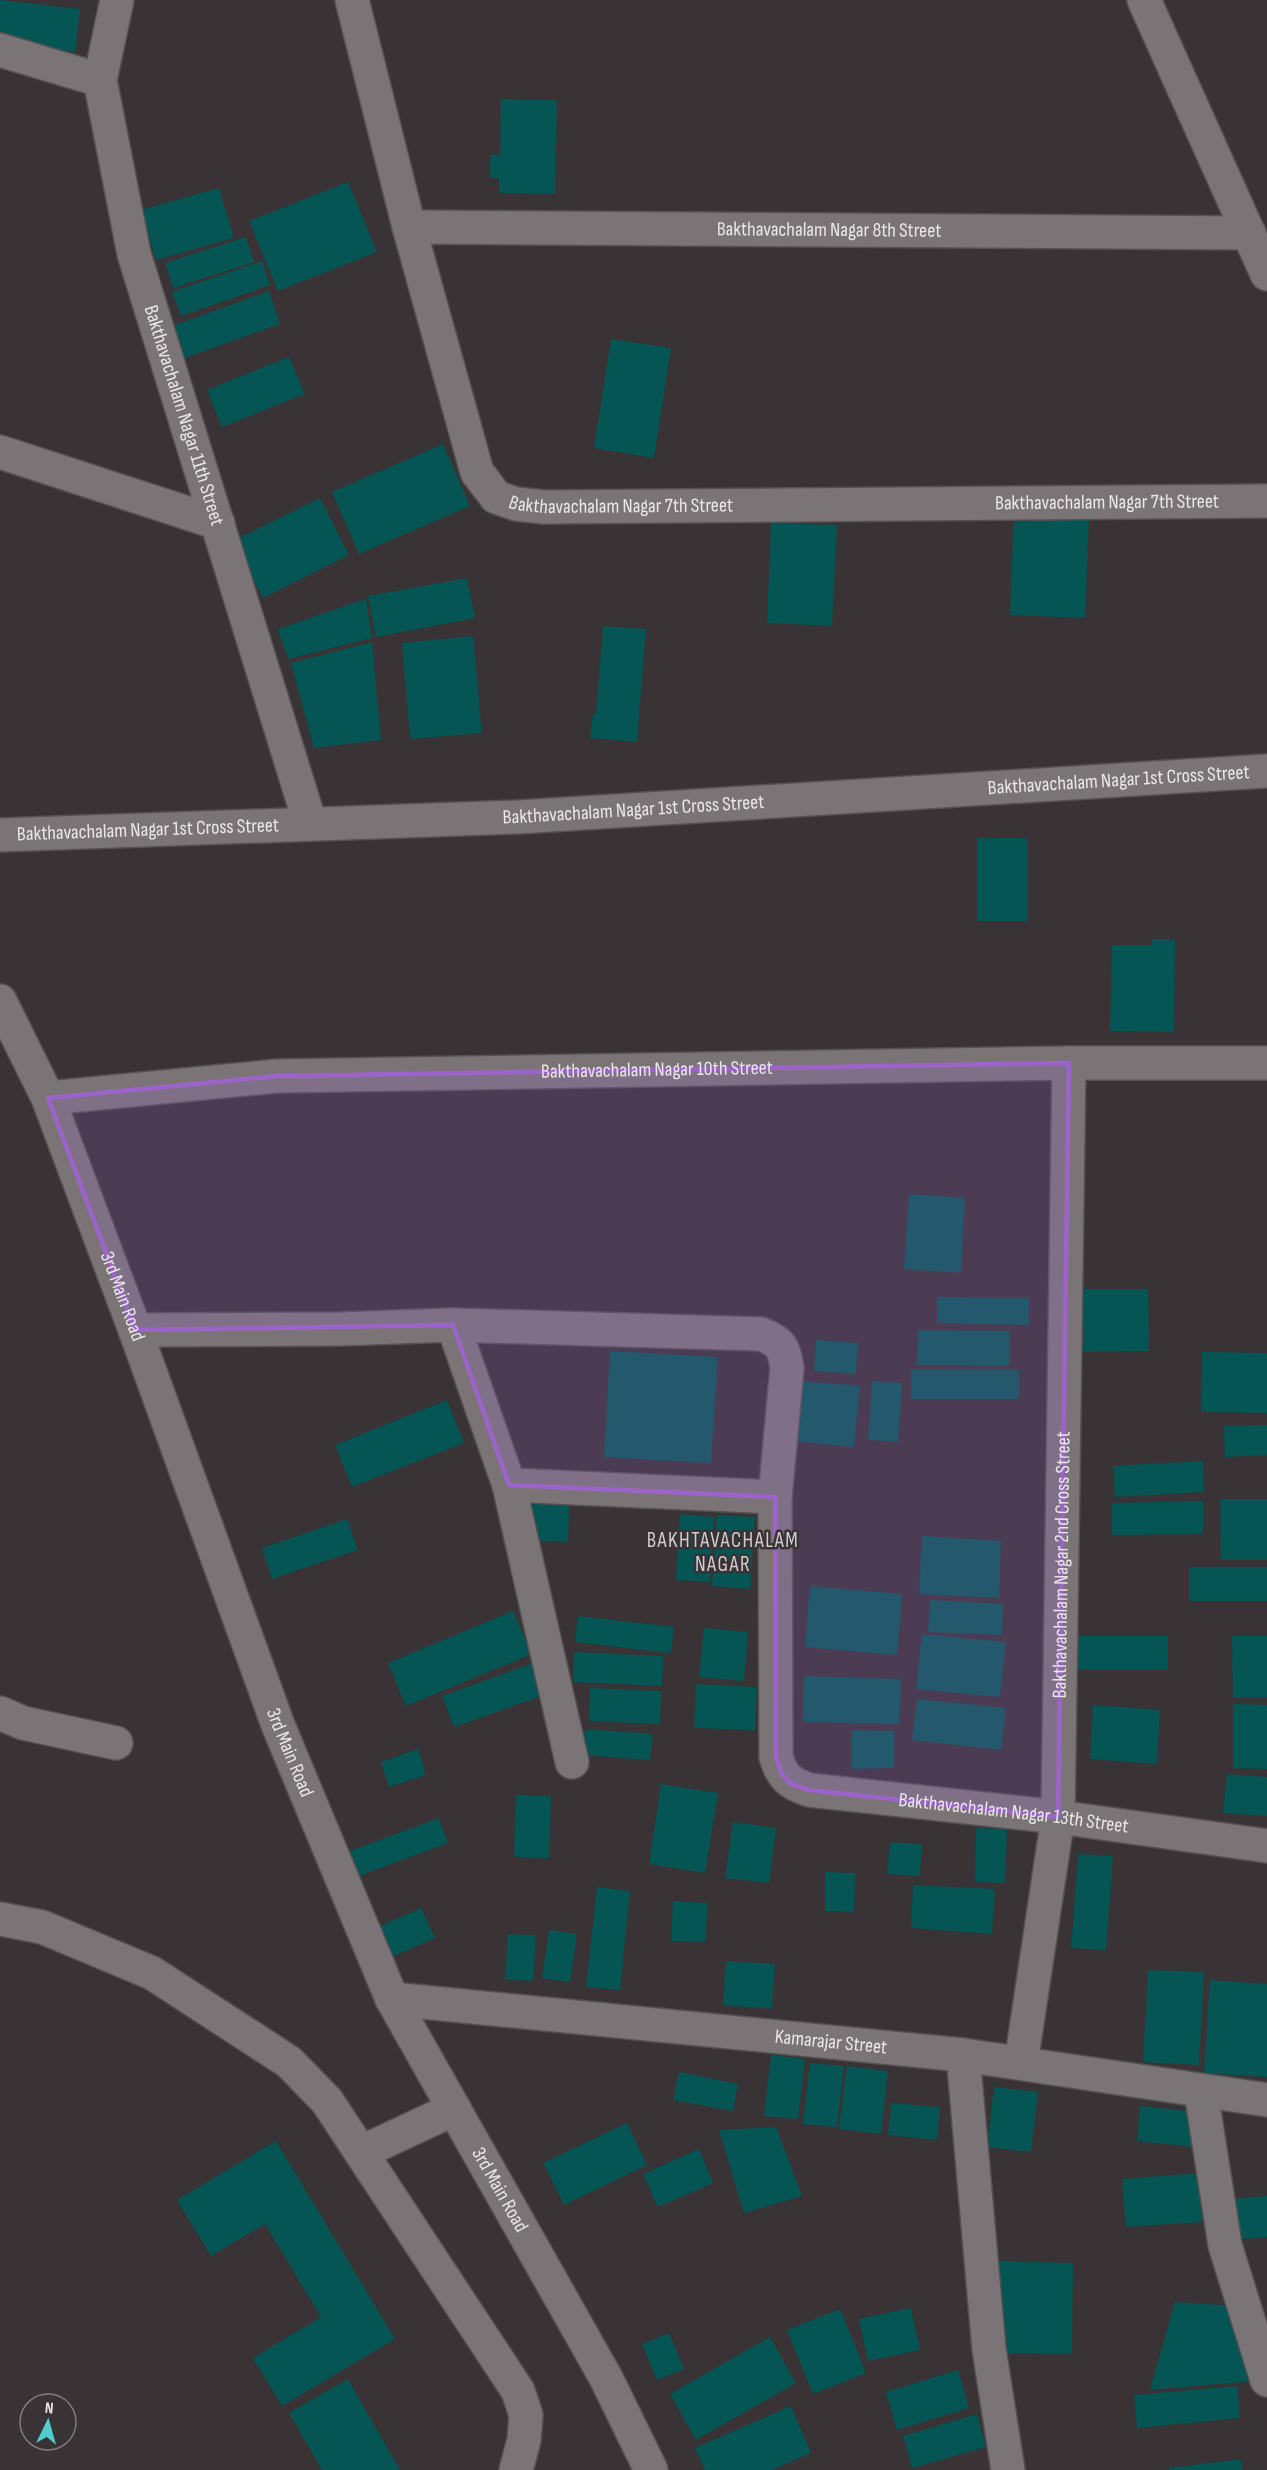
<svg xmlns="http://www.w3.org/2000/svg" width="1267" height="2470" font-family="'Sofia Sans Condensed',sans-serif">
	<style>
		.building { fill: #055555 }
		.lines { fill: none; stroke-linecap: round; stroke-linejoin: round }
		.minor-casing { stroke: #555051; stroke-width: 36 }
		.minor { stroke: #7a7476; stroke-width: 33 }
		.marked { fill: #9c64cb; fill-opacity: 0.2; stroke: #9c64cb; stroke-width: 4.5; stroke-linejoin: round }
		.labels { text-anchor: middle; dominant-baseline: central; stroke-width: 5; stroke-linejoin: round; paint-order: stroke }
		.street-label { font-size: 20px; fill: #eae7e8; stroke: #393335 }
		.neighbourhood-label { font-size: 21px; letter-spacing: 1.5px; fill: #d4cdce; stroke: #393335 }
	</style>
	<rect width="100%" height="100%" fill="#393335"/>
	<g class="building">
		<polygon points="0,0 80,9 75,52 0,42"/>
		<polygon points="501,99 557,100 555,194 499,193 499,178 490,178 490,155 500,155"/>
		<polygon points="348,182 377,252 278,291 249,221"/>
		<polygon points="219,188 234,238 156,260 141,210"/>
		<polygon points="246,237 254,262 173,288 165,263"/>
		<polygon points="262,261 270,285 181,316 172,292"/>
		<polygon points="269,291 280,324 182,359 170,327"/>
		<polygon points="611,339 671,348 654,458 594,448"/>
		<polygon points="289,357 305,394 222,427 207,390"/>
		<polygon points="443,444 470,506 359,554 332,492"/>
		<polygon points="320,498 349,555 263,598 233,541"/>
		<polygon points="1014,515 1089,518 1085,618 1010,615"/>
		<polygon points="771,523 837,525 832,626 767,623"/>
		<polygon points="467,578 475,618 376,637 368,596"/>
		<polygon points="366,599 372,638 288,659 278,629"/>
		<polygon points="603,626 646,629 637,742 590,738 593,714 596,714"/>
		<polygon points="473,636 482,733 410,739 402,643"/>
		<polygon points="372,642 381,740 314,748 291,663"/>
		<rect x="977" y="838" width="51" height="83"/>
		<polygon points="1152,939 1175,939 1174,1032 1110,1031 1112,945 1152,945"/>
		<polygon points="909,1194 965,1198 961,1273 904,1269"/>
		<polygon points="1079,1289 1148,1289 1149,1351 1080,1352"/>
		<polygon points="937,1297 1029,1298 1029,1325 937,1323"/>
		<polygon points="918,1330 1010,1331 1009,1366 917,1365"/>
		<polygon points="816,1340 858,1343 856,1374 814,1371"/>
		<polygon points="610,1351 718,1357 711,1463 604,1457"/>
		<polygon points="1202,1352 1267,1353 1267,1413 1201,1412"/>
		<rect x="911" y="1370" width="108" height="29"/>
		<polygon points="800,1381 860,1386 854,1447 794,1441"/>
		<polygon points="872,1381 902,1383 898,1442 868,1440"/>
		<polygon points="447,1400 464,1443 352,1487 335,1445"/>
		<polygon points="1267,1425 1267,1455 1225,1457 1224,1426"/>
		<polygon points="1203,1461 1204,1492 1115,1497 1113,1466"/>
		<polygon points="525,1486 570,1489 568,1542 522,1540"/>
		<polygon points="1220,1499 1267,1499 1267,1560 1221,1560"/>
		<polygon points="1203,1501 1203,1534 1112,1535 1112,1503"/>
		<polygon points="680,1514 714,1517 710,1582 676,1580"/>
		<polygon points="717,1515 755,1517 750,1589 712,1586"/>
		<polygon points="347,1519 358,1550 272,1579 262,1548"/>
		<polygon points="922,1536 1001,1541 999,1598 919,1594"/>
		<rect x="1189" y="1567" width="78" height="34"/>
		<polygon points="810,1586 902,1594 897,1655 805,1647"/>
		<polygon points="930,1600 1003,1604 1002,1635 928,1632"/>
		<polygon points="513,1611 532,1654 406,1706 388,1663"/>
		<polygon points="578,1616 674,1627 671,1653 575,1642"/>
		<polygon points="704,1628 748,1632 744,1681 699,1677"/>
		<polygon points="922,1634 1006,1642 1000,1697 916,1689"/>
		<rect x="1075" y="1636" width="93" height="34"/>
		<polygon points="1232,1636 1267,1636 1267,1698 1233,1698"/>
		<polygon points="574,1652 663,1656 662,1686 573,1682"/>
		<polygon points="536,1662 547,1694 454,1727 442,1696"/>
		<polygon points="804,1676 901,1679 899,1724 803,1722"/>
		<polygon points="696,1684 757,1687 755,1730 694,1728"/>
		<polygon points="590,1688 661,1691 660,1724 589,1721"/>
		<polygon points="917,1699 1006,1708 1001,1750 912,1740"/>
		<polygon points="1233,1704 1267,1705 1267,1769 1233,1768"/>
		<polygon points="1093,1705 1160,1710 1157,1764 1090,1759"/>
		<polygon points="585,1729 653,1734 650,1760 583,1755"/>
		<polygon points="852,1730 894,1731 894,1768 852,1769"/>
		<polygon points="418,1749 426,1775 389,1787 381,1762"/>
		<polygon points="1227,1774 1267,1777 1267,1816 1223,1813"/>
		<polygon points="661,1784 718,1793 705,1873 649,1864"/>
		<polygon points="516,1795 551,1796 549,1858 514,1857"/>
		<polygon points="439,1818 448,1843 359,1876 350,1851"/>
		<polygon points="733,1822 776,1828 769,1883 725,1878"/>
		<polygon points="976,1828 1007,1829 1005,1883 975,1882"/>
		<polygon points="890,1842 922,1844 920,1876 887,1874"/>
		<polygon points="1078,1854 1113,1856 1106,1950 1071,1948"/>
		<polygon points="825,1872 855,1873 854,1912 825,1911"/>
		<polygon points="913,1885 995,1889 992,1934 911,1928"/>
		<polygon points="597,1887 630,1891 620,1990 586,1987"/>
		<polygon points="673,1901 708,1903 705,1942 671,1941"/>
		<polygon points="421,1908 435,1938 394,1956 380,1926"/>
		<polygon points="549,1930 577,1934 570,1982 542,1978"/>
		<polygon points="508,1934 536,1935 533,1981 505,1979"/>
		<polygon points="726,1961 775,1964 772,2009 723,2005"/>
		<polygon points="1148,1970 1204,1972 1199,2065 1143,2062"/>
		<polygon points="1210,1980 1267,1984 1267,2077 1204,2073"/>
		<polygon points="771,2055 805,2059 798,2119 764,2116"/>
		<polygon points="810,2063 844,2066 837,2127 803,2124"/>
		<polygon points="847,2066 888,2071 881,2134 839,2129"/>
		<polygon points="679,2072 738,2084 733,2111 673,2100"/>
		<polygon points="994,2087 1038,2092 1031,2152 987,2147"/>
		<polygon points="891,2103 940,2107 937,2140 888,2135"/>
		<polygon points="1140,2106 1199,2112 1196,2147 1137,2141"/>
		<polygon points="627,2123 647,2165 564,2205 543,2163"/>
		<polygon points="776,2127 802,2196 744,2213 719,2130"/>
		<polygon points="276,2141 395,2339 282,2406 253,2358 321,2317 265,2224 211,2256 177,2200"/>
		<polygon points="699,2149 713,2183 658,2207 643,2174"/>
		<polygon points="1198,2173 1202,2222 1126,2227 1122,2179"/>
		<polygon points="1267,2196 1267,2237 1231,2240 1228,2199"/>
		<polygon points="998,2261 1073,2263 1072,2354 997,2353"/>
		<polygon points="1175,2302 1239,2306 1254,2381 1150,2390"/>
		<polygon points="911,2308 920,2350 868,2361 859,2319"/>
		<polygon points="840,2309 866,2373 813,2394 787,2330"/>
		<polygon points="669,2333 684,2369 657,2380 642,2344"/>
		<polygon points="770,2337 796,2383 696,2440 670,2394"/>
		<polygon points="958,2370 969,2408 897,2430 886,2392"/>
		<polygon points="348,2379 400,2470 322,2470 289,2413"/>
		<polygon points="1237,2386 1240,2418 1137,2428 1134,2395"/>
		<polygon points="791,2406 811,2453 772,2470 705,2470 695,2448"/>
		<polygon points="977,2414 986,2447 912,2468 903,2436"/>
		<polygon points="1241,2459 1242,2470 1169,2470 1169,2468"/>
	</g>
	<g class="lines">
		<defs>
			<g id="minor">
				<path id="s1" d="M117,0l-17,80 34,174 176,569"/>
				<path id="s2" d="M352,0l57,227 68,245 19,25 20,7 28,3 723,-6"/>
				<polyline points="1144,0 1267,274"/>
				<polyline points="0,50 100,80"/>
				<path id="s3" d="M409,227l840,6"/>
				<polyline points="0,452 218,523"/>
				<path id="s4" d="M0,835l518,-18 749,-46"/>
				<path id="s5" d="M0,1001l48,97 87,232 143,395 114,274 214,379 45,92"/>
				<path id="s6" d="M48,1098l229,-22 792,-13h198"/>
				<polyline points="453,1325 509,1485 775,1497"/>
				<path id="s7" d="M135,1330l206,-1 112,-4 308,9c20,8 23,13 26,34l-12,129 1,260c6,20 13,26 33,33l249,27 209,29"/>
				<polyline points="509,1485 572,1762"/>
				<polyline points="0,1713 23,1723 116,1743"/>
				<polyline points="0,1919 42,1927 152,1973 289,2062 327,2101 518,2391 526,2415 524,2440 516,2470"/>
				<path id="s8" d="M392,1999l571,56 304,45"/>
				<polyline points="963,2055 989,2349 1008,2470"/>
				<path id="s9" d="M1021,2063l37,-246 11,-754"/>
				<polyline points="1201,2092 1225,2245 1267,2380"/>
				<polyline points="362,2152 454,2109"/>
			</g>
		</defs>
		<use href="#minor" class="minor-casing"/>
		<use href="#minor" class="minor"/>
	</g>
	<path class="marked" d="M1069,1063l-11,754 -249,-27 -18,-6 -10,-11 -5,-16 -1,-260 -266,-12 -56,-160 -318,5 -87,-232 229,-22z"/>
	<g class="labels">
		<g class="street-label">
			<text stroke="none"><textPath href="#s3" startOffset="420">Bakthavachalam Nagar 8th Street</textPath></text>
			<text stroke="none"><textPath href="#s1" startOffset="428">Bakthavachalam Nagar 11th Street</textPath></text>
			<text stroke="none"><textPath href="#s2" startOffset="646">Bakthavachalam Nagar 7th Street</textPath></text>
			<text stroke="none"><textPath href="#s2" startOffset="1132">Bakthavachalam Nagar 7th Street</textPath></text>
			<text stroke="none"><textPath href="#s4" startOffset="1120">Bakthavachalam Nagar 1st Cross Street</textPath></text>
			<text stroke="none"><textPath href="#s4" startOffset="634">Bakthavachalam Nagar 1st Cross Street</textPath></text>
			<text stroke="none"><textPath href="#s4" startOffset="148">Bakthavachalam Nagar 1st Cross Street</textPath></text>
			<text stroke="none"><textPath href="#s6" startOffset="610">Bakthavachalam Nagar 10th Street</textPath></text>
			<text stroke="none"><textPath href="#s5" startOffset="320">3rd Main Road</textPath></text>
			<text stroke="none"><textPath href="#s9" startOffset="501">Bakthavachalam Nagar 2nd Cross Street</textPath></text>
			<text stroke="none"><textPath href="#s5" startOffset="806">3rd Main Road</textPath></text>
			<text stroke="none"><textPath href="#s7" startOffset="1317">Bakthavachalam Nagar 13th Street</textPath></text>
			<text stroke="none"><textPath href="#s8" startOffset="441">Kamarajar Street</textPath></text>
			<text stroke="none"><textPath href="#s5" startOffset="1292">3rd Main Road</textPath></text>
		</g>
		<g class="neighbourhood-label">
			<text x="723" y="1540">BAKHTAVACHALAM<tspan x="723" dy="24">NAGAR</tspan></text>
		</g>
	</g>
	<g transform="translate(48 2422) rotate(5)"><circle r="28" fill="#393335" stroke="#807b7d" stroke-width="1.5"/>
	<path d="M0-4.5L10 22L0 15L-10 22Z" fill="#52cdcd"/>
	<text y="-9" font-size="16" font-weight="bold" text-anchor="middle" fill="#eae7e8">N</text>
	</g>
</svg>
